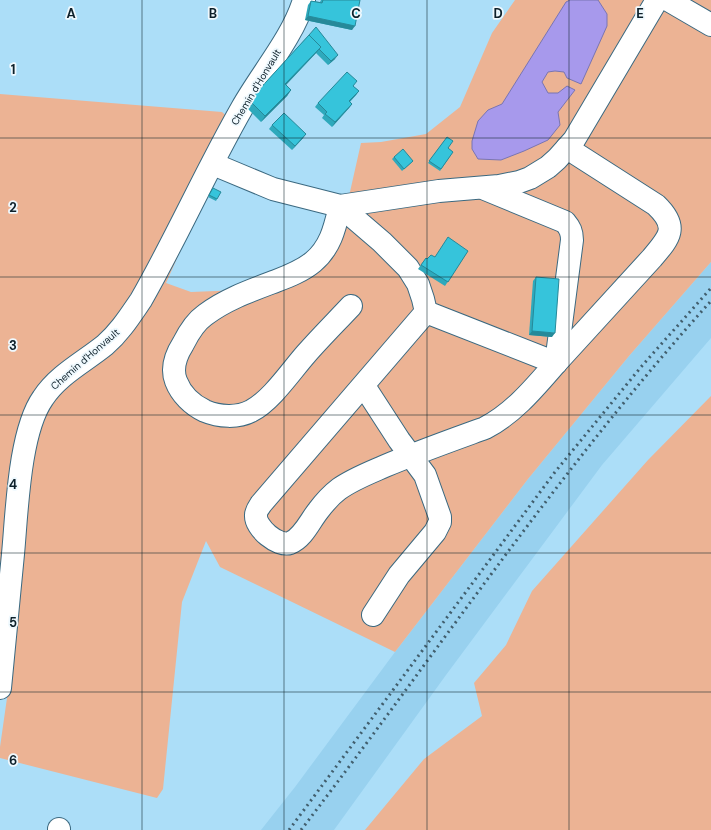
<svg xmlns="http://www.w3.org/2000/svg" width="711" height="830" font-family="'DM Sans',sans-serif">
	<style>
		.built { fill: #98d1ef }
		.green { fill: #ecb394 }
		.water { fill: #a799ec; stroke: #7975b2 }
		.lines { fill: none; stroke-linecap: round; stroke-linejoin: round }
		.minor-casing { stroke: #3b6980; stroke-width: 24 }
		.minor { stroke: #fff; stroke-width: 22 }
		.rail { stroke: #415e6d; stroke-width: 3; stroke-dasharray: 2 4; stroke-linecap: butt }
		.wall { fill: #2ea9bc }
		.shaded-wall { fill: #268999 }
		.building { fill: #36c4db; stroke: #268999 }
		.grid { fill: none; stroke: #0d202a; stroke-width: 1; stroke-opacity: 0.55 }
		.labels { text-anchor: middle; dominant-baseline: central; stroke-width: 3.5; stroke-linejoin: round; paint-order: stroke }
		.street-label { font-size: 10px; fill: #0d202a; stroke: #eff9fe }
		.grid-label { font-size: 13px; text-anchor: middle; font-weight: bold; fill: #0d202a; stroke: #eff9fe; stroke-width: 3.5; stroke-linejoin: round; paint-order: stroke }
	</style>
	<rect width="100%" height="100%" fill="#acdef8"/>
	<polygon class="built" points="711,262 711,338 602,465 446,675 334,830 261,830 295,787 395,652 528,479 629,356"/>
	<g class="green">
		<polygon points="515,0 711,0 711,262 629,356 528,479 395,652 220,567 206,541 182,602 163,789 157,798 0,758 0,747 9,684 19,572 0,571 0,94 222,112 240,128 204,198 166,283 191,292 241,290 298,268 343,223 361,143 381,142 426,134 460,107 492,33"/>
		<polygon points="711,396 711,830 365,830 424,759 482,716 474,683 506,645 532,591 648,460"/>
	</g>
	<polygon class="water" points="570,0 598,0 607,14 607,26 581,84 567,78 564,72 555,71 548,72 542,82 548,93 558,93 567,86 575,90 558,112 560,125 548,140 524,151 501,160 478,159 472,149 472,141 478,121 488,110 502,104 566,2"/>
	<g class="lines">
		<defs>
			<g id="minor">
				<polyline points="668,0 711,25"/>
				<polyline points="213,164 273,189 340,206 439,191 499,186 519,182 530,178 548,167 557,159 574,140 657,0"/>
				<path d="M485,189l80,33c5,6 7,10 7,18l-16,123"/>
				<path d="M340,206l42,36 26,26 10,16 5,15 3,13 -165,192c-2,3 -5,7 -5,11 -1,13 22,32 34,28 13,-5 20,-22 28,-32 6,-8 13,-16 21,-22 14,-10 30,-16 46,-23 33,-14 67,-26 100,-38 29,-15 50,-41 71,-65l-130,-51"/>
				<path d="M340,206c-5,21 -9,41 -27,56 -11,9 -24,14 -37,19 -24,9 -50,18 -71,34 -10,7 -17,19 -22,29 -7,11 -12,24 -7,37 5,13 16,24 29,30 14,6 33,7 46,0 20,-10 40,-40 55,-57 14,-16 30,-32 45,-48"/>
				<path d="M556,363l96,-105c18,-21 27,-31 4,-53l-89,-57"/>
				<polyline points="364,386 399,440 425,475 440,517 440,522 435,532 399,575 373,615"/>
				<path d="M0,688c4,-45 9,-89 13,-134 4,-42 6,-122 30,-156 15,-23 41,-36 62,-53 15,-13 25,-29 36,-45 36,-63 65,-129 101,-192 19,-34 51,-71 62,-108"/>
				<polyline points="59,830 59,829"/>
			</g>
		</defs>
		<use href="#minor" class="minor-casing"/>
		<use href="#minor" class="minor"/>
		<g class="rail">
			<polyline points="289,830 555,472 641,367 711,288"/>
			<path d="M301,830c136,-177 260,-363 410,-529"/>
		</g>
	</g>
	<g class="wall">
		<polygon points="321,0 360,0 352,30 305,20 308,5 311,1 320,2"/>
		<polygon points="309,35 335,59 328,65 316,53 286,85 291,90 287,96 261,122 247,108 251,100 255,94"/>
		<polygon points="353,86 359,91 356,95 350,102 352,104 349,108 332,127 322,118 324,115 315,107 318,103"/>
		<polygon points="272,125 303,138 292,150 269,129"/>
		<polygon points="447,137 448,148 453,152 440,171 428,163"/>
		<polygon points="394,157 413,161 411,163 402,171 392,159"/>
		<polygon points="213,188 217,199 216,201 208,197"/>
		<polygon points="468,251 445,286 418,269 426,258 427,259 435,257"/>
		<polygon points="536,277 552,337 529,335 533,281"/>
	</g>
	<g class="shaded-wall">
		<polygon points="308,16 355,26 352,30 305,20"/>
		<polygon points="321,47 316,53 281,90 285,84"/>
		<polygon points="338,55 335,59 328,65 331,61"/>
		<polygon points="291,90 287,96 261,122 265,116"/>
		<polygon points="359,91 356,95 346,105 349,101"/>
		<polygon points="352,104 349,108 332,127 335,122"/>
		<polygon points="306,134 303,138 292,150 295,146"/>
		<polygon points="532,331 555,333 552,337 529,335"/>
	</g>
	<g class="building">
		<polygon points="323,0 360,0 355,26 308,16 311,1 322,3"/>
		<polygon points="316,27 338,55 331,61 319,49 321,47 309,35"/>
		<polygon points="309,35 321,47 285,84 291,90 265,116 251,102 255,94"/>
		<polygon points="347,72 357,81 353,86 359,91 349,101 352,104 335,122 325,114 327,112 318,103"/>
		<polygon points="284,113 306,134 295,146 272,125"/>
		<polygon points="447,137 453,141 448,148 453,152 441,169 429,161"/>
		<polygon points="403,149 413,161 404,169 394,157"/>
		<polygon points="213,188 221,192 217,199 209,195"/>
		<polygon points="448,237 468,251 448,282 421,265 426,258 427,259 431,255 435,257"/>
		<polygon points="536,277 559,279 555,333 532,331"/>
	</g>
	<path class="grid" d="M142,0v830M284,0v830M427,0v830M569,0v830M0,138h711M0,277h711M0,415h711M0,553h711M0,692h711"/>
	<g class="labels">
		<g class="street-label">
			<text transform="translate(256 87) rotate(-59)">Chemin d'Honvault</text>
			<text transform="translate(85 359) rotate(-41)">Chemin d'Honvault</text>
		</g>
	</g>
	<g class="grid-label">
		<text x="71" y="18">A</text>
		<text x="213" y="18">B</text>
		<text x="356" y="18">C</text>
		<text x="498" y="18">D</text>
		<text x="640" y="18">E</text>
		<text x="13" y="74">1</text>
		<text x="13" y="212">2</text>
		<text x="13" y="350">3</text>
		<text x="13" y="489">4</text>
		<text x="13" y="627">5</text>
		<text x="13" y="765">6</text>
	</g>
</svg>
